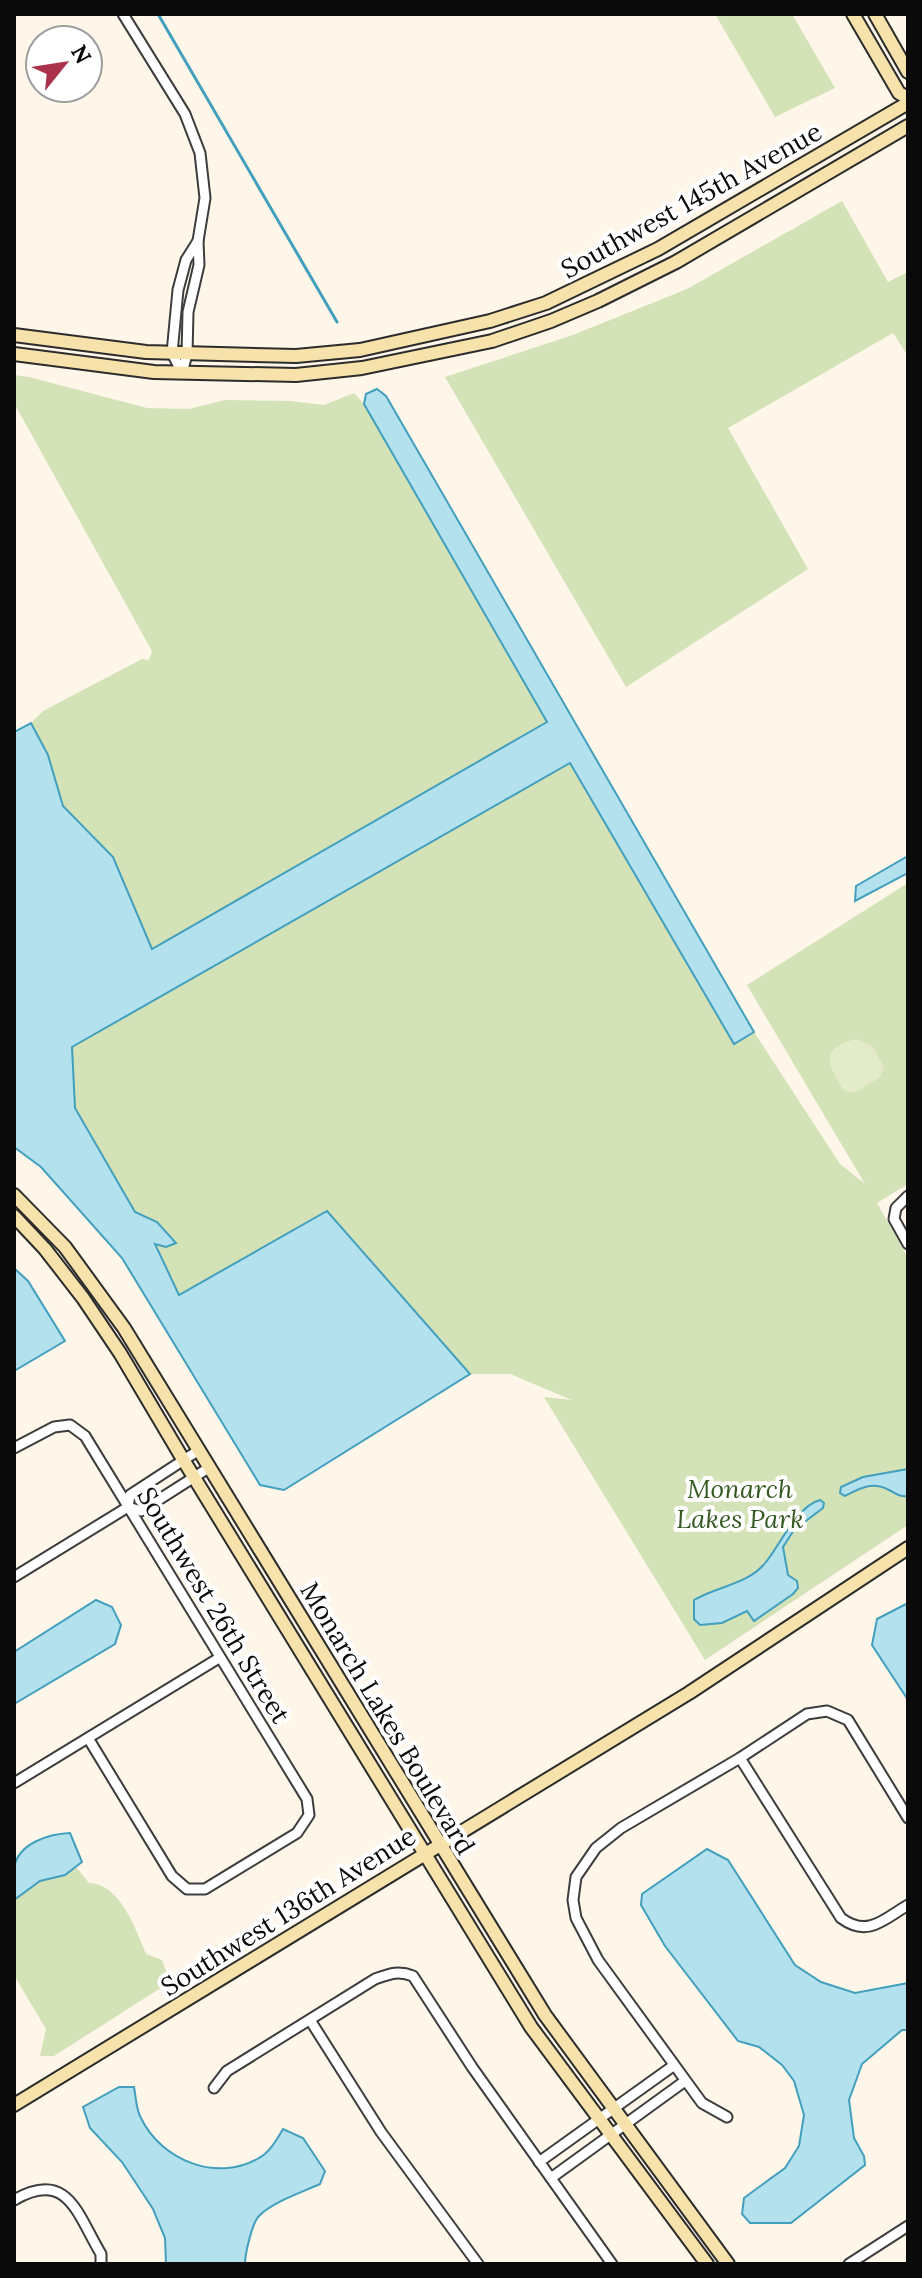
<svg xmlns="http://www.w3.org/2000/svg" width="922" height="2278" font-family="Lora,serif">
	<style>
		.green { fill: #d4e2b7 }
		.pitch { fill: #e4ebc8 }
		.water { fill: #b3e1ee; stroke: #429fbd; stroke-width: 2 }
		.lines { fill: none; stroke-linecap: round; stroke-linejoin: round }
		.stream { stroke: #429fbd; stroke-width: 3 }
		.street-casing { stroke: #3d3d3d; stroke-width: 13 }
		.secondary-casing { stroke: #2c2c2c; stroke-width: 16 }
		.street { stroke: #fff; stroke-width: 9 }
		.secondary { stroke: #f6e2aa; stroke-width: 12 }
		.labels { text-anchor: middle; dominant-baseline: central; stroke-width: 8; stroke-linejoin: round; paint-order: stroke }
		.street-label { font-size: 26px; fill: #0a0a0a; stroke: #fff }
		.park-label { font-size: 26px; font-style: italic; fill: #365922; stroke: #fff }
	</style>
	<rect width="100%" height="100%" fill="#fdf6e9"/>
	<g class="green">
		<polygon points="715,14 792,14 835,88 775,117"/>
		<polygon points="842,201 888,282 908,272 908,356 893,333 728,428 808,569 626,687 445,377 573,335 687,289"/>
		<polygon points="14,375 29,377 147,408 189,409 225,400 290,401 324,405 354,393 364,404 548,721 152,949 113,857 63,806 48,755 31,723 43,711 142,659 149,660 152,651 14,403"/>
		<polygon points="570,763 734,1044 754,1032 840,1164 865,1184 747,985 908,883 908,1184 877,1203 908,1258 908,1525 705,1660 544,1397 572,1400 510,1374 470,1374 328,1211 180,1295 155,1243 157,1222 135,1212 74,1108 72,1047"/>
		<path d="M76,1867l13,16c31,0 47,47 57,71l16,6 8,22 -116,74h-14l6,-27 -32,-54v-75l26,-19 25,-6z"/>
	</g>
	<path class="pitch" d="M857,1039l16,8 11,20 -5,11 -25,15 -10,-2c-15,-25 -27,-44 13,-52z"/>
	<g class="water">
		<polygon points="377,389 386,396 754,1032 734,1044 570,763 72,1047 75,1108 135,1212 157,1222 176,1243 166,1247 155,1244 179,1295 327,1211 470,1374 284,1490 260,1485 122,1258 41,1167 14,1147 14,732 31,723 48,755 63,806 113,857 152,949 547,722 364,404 366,394"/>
		<polygon points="908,856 908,873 855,901 856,886"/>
		<polygon points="14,1268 28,1281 65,1341 14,1371"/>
		<path d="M908,1469v27c-9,1 -11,-2 -19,-6 -17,-9 -28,-2 -44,6l-5,-3 1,-6 22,-10z"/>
		<path d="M820,1500l4,3 -1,5 -29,22 -11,17 5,28 9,6 1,7 -5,6 -39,27 -7,-10 -25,12 -22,2 -6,-6v-19c23,-14 54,-15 72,-38 14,-17 31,-56 54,-62z"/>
		<polygon points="96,1600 112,1607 121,1625 115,1644 14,1704 14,1652"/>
		<polygon points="908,1603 908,1700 872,1645 877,1619"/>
		<path d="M70,1833l12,29 -17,13 -25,6 -26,19c0,-10 -1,-22 0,-32 4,-25 35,-34 56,-35z"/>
		<polygon points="707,1849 728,1860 795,1965 821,1982 855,1993 908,1983 908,2030 902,2030 862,2064 849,2100 854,2138 864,2156 865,2165 791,2223 750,2223 742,2214 744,2198 785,2168 799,2146 804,2115 794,2081 782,2065 759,2047 738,2041 665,1946 641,1905 642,1894"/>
		<path d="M119,2087h15c2,10 2,23 7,31 20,42 76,65 118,40 11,-6 18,-19 24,-29l20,9 22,33 -5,13c-17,8 -48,18 -61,32 -7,7 -14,38 -14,48h-79l-1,-26 -12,-29 -31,-47 -32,-34 -7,-21z"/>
	</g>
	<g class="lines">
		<polyline class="stream" points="158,14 337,322"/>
		<defs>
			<g id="street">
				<polyline points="123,14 185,114 200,153 205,198 198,241 199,265 188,312 187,354 182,373"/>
				<polyline points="182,373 172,353 178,290 186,260 198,241"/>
				<polyline points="908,1196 896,1208 894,1219 908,1244"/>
				<polyline points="14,1448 54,1427 70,1425 85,1436 307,1799 309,1815 297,1833 205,1889 187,1889 172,1876 88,1738"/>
				<polyline points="128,1507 141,1511 210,1467"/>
				<polyline points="14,1577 128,1507 130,1495 199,1450"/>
				<path d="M740,1758l101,160c27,20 43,1 67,-13"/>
				<polyline points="14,1783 219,1658"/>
				<polyline points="310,2020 381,2132 478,2264"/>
				<path d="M214,2088l13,-17 148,-92c14,-5 23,-9 38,-3l59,91 140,197"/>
				<polyline points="727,2117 702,2103 598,1960 576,1918 573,1900 576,1877 596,1848 621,1828 740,1758 807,1714 827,1711 848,1720 908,1818"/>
				<polyline points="539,2162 673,2066"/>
				<polyline points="551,2178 685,2081"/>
				<path d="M14,2200c54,-31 63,14 87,54v10"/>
				<polyline points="849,2264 908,2226"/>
			</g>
			<g id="secondary">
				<polyline points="853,14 899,93 908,98"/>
				<polyline points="875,14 908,72"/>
				<polyline points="14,335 146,352 296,356 360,350 490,321 546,303 658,249 908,103"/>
				<polyline points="14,354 154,372 296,375 362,368 492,341 551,321 598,301 676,262 908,126"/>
				<polyline points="14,1195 65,1247 124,1328 545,2015 728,2264"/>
				<polyline points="14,1216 45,1249 83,1298 120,1353 184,1461 531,2027 707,2264"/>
				<polyline points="14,2105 689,1693 908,1548"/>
			</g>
		</defs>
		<use href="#street" class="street-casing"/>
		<use href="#secondary" class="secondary-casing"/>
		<use href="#street" class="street"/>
		<use href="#secondary" class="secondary"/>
	</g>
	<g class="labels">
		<g class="street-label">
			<text transform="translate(691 200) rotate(-29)">Southwest 145th Avenue</text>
			<text transform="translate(214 1605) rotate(59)">Southwest 26th Street</text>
			<text transform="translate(388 1718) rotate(59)">Monarch Lakes Boulevard</text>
			<text transform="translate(288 1911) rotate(-32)">Southwest 136th Avenue</text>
		</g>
		<g class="park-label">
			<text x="740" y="1488">Monarch<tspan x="740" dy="30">Lakes Park</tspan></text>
		</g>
	</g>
	<rect width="922" height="2278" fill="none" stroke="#0a0a0a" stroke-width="32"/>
	<g transform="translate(64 64) rotate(60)"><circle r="38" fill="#ffffff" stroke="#9d9d9d" stroke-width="2"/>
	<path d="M0-6L14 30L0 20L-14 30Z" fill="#aa324a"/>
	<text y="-12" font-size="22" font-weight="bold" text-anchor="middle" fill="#0a0a0a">N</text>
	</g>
</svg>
